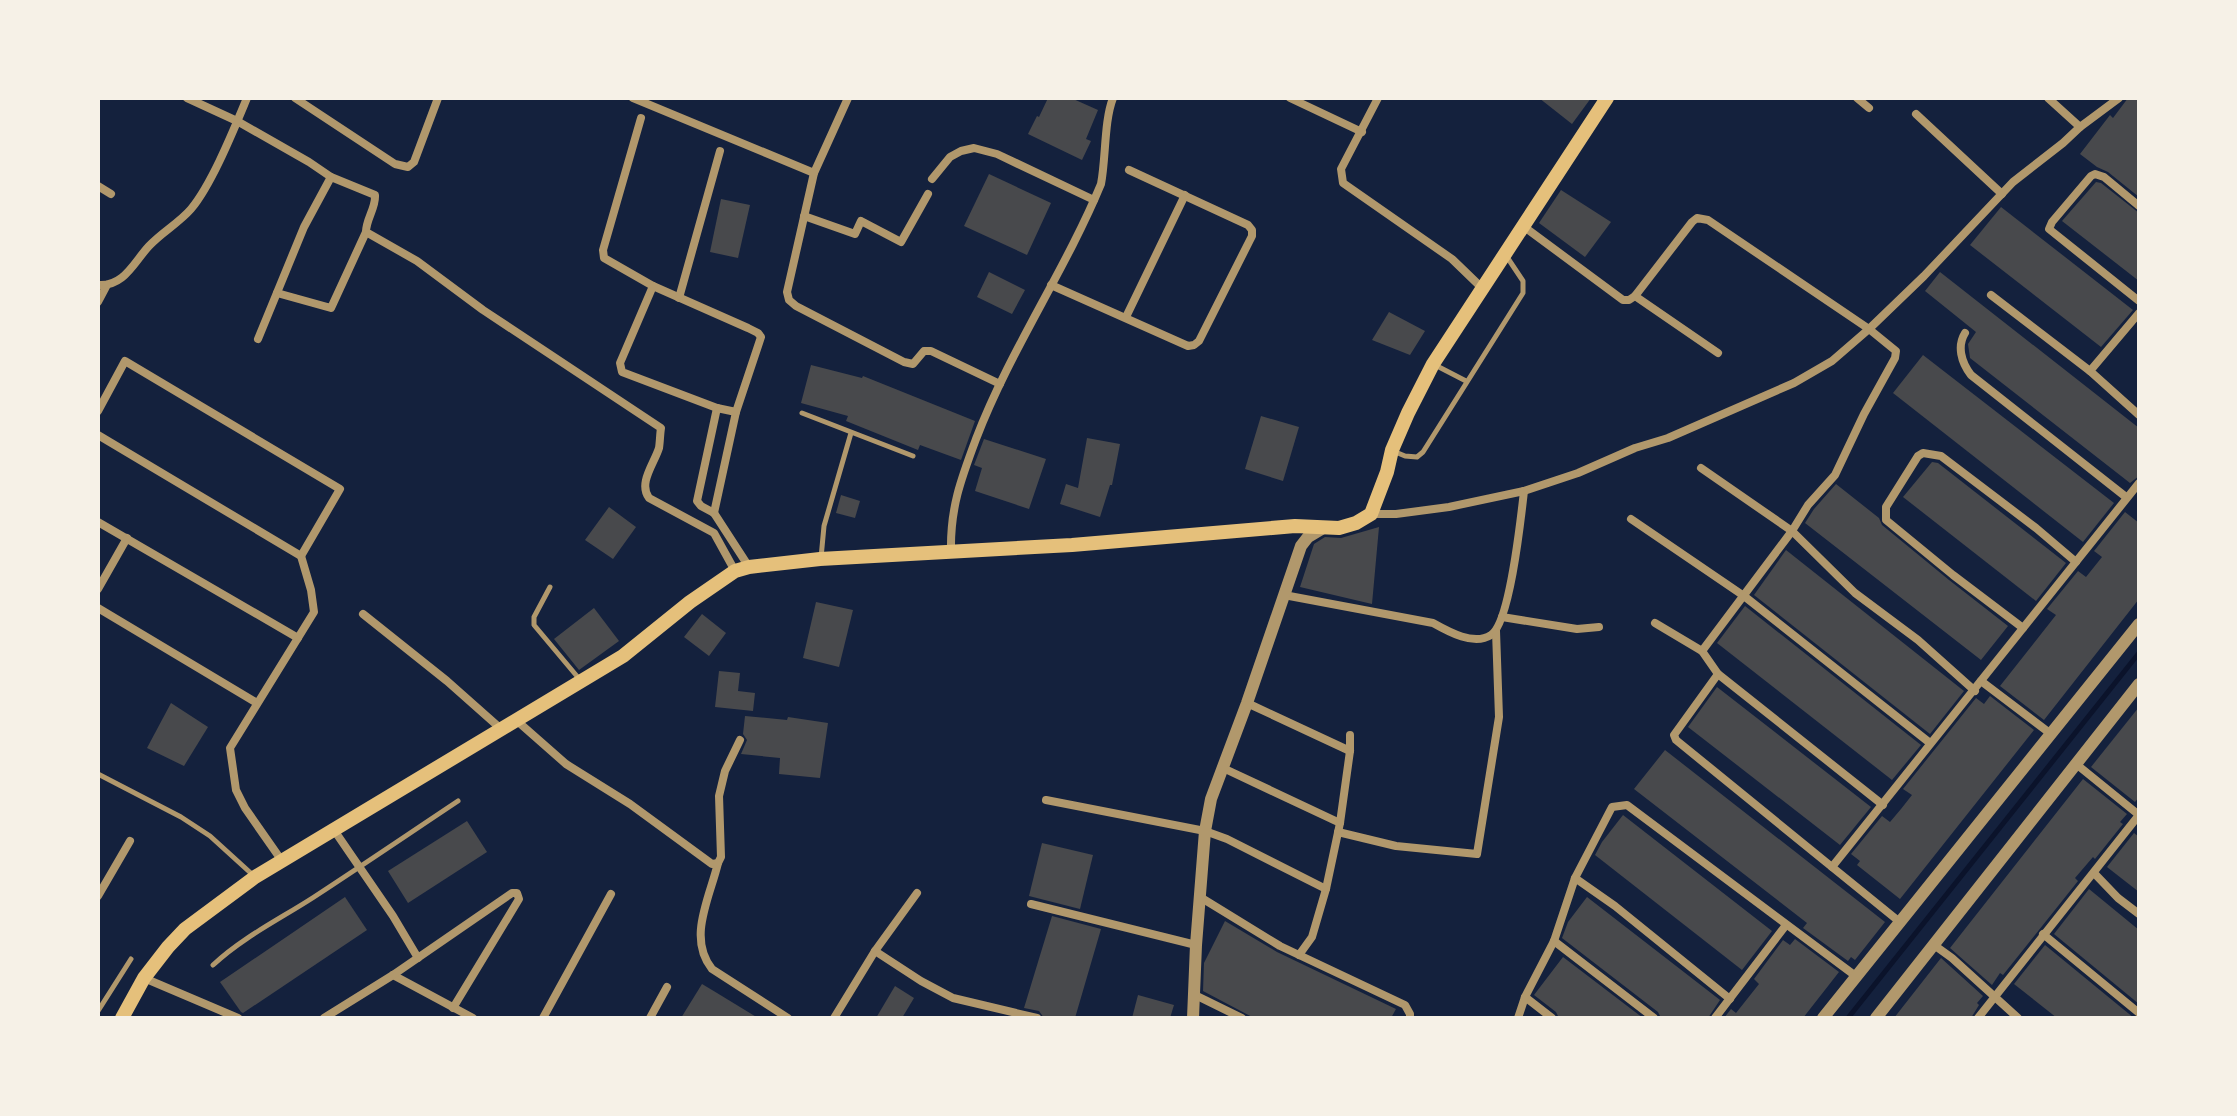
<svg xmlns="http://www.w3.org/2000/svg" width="2237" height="1116" font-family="'IBM Plex Serif',serif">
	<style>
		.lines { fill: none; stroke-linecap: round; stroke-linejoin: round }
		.stream { stroke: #0b132b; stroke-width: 5 }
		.building { fill: #48494c }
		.service { stroke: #b1986c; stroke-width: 5 }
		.minor { stroke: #b1986c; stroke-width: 8 }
		.tertiary { stroke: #b1986c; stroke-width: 12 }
		.secondary { stroke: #e5c07b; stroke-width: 14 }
	</style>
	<rect width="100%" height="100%" fill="#14213d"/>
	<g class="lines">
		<polyline class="stream" points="1848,1018 2139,653"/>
	</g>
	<g class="building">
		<polygon points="1048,98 1071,98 1098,110 1086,139 1091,141 1082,160 1028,134 1037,116 1039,117"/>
		<polygon points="1539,98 1591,98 1572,124"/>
		<polygon points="2128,98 2139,98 2139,197 2108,172 2097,167 2080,154 2110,115 2113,118"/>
		<polygon points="989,174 1051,203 1027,255 964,226"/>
		<polygon points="2096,182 2101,183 2139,213 2139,281 2062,221"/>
		<polygon points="1561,190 1611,222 1585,257 1539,223"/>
		<polygon points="721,199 750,205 738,258 710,252"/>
		<polygon points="2001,207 2133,310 2101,347 1970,245"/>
		<polygon points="989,272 1025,290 1012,314 977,297"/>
		<polygon points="1940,272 2139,428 2139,476 2130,483 1970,358 1968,344 1976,332 1925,291"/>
		<polygon points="1389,312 1425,331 1410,355 1372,340"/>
		<polygon points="1923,355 2114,503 2083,542 1893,393"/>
		<polygon points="811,365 862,378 863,376 975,421 961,460 920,445 918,450 846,421 848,416 801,403"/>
		<polygon points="1261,416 1299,427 1283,481 1245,469"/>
		<polygon points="1087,438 1120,444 1112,485 1110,485 1100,517 1060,504 1066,484 1078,488"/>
		<polygon points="984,439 1046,459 1029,509 975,491 982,468 974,465"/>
		<polygon points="1932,462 1938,463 2066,563 2036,601 1903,497"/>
		<polygon points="1836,484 1879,518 1882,525 1949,580 2008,626 1981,660 1805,523 1814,509"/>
		<polygon points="841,495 860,501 855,518 836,513"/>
		<polygon points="609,507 636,527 613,559 585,540"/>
		<polygon points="2125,512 2139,523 2139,599 2044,720 2000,686 2056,615 2047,609 2078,571 2086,577 2102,557 2094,551"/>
		<polygon points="1379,527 1372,604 1300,587 1314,544 1325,537 1341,538"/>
		<polygon points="1786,550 1964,691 1930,734 1754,595"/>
		<polygon points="816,602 853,610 839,667 803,658"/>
		<polygon points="1745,606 1921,745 1892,780 1717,643"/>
		<polygon points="594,608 619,641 579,670 554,639"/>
		<polygon points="702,614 726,633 709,656 684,637"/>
		<polygon points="719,671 740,673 738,691 755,693 753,711 715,707"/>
		<polygon points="1717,687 1871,807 1840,845 1688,727"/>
		<polygon points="1990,696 2034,730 1900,899 1857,865 1860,861 1851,854 1882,816 1890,822 1901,809 1912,795 1903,789 1976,698 1984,704"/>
		<polygon points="171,703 208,727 184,766 147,748"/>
		<polygon points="2139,707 2139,797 2135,802 2091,767"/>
		<polygon points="745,716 787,720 788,717 828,723 820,778 779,774 780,758 741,754 747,740 743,734"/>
		<polygon points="1665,750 1885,922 1855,960 1851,957 1848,961 1803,928 1807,923 1634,789"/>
		<polygon points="2083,779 2127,814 2120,822 2123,824 2095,859 2093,857 2075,878 2078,881 2003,975 2000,973 1992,985 1950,948"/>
		<polygon points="1623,815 1772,931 1742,970 1595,855 1602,842"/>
		<polygon points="467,821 487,852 408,903 388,871"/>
		<polygon points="2134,833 2139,837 2139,892 2107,867"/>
		<polygon points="1042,843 1093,855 1080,909 1029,896"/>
		<polygon points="2089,889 2139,930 2139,1004 2054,934"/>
		<polygon points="345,897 367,930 243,1013 241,1012 220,982"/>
		<polygon points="1587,897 1720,1000 1708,1018 1661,1018 1658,1012 1562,938 1568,922"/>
		<polygon points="1052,916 1101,929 1075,1018 1044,1018 1039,1011 1024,1008"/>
		<polygon points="1225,921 1277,952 1396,1009 1391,1018 1254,1018 1203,991 1204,963"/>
		<polygon points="1795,939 1839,972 1803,1018 1724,1018 1731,1009 1736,1013 1759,984 1754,979 1783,940 1790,945"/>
		<polygon points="2045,945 2134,1018 2057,1018 2014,984"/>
		<polygon points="1563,957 1643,1018 1559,1018 1556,1012 1534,995"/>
		<polygon points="1941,958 1983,996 1977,1003 1979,1005 1971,1018 1894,1018"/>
		<polygon points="702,984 717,993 758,1018 681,1018"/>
		<polygon points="895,986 914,998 902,1018 876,1018"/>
		<polygon points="1138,995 1174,1005 1170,1018 1132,1018"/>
	</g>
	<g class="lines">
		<g class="service">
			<polyline points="1435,365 1466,381"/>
			<polyline points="802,413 913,456"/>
			<polyline points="1393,451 1405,456 1417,457 1423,452 1523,293 1523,281 1507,257"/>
			<polyline points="821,558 824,526 851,433"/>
			<polyline points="550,587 534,617 534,625 581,681"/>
			<polyline points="98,774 181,817 210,836 254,876"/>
			<path d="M213,965c30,-28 67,-46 101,-68 49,-32 96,-64 144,-96"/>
			<polyline points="98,1011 131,959"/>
		</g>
		<g class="minor">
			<path d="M187,98l50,23 72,41 22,15 44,18c1,13 -9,24 -9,37l51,29 66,49 178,118c-1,6 -1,14 -2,20 -5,16 -21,35 -10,50l65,35 21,38"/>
			<polyline points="295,98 395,164 408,167 414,162 438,98"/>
			<polyline points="633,98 814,173"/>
			<polyline points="848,98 814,173 787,292 789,300 796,306 904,362 913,364 924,351 931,351 1000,384"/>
			<polyline points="1290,98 1362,132"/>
			<polyline points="1378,98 1341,169 1343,183 1452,259 1482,288"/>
			<polyline points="1857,98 1869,108"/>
			<polyline points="2048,98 2080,127"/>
			<polyline points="1916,114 2002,194"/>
			<polyline points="641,118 603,250 604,258 653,286 748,328 758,333 761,337 736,412 714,513"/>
			<polyline points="932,179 950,157 961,151 974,148 997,154 1094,200"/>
			<polyline points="98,186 111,194"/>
			<polyline points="2139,206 2104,177 2095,174 2091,176 2052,222 2049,229 2139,301"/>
			<polyline points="804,216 855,234 861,221 901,242 928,194"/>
			<polyline points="1523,226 1623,300 1629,300 1635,296 1692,222 1697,218 1708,220 1869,329 1896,351 1895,358 1864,414 1835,475 1808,505 1792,531 1702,651"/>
			<path d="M98,285c26,2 36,-23 51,-39 13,-14 30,-23 42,-37 21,-25 43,-80 56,-111"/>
			<polyline points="1051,285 1188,346 1194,345 1199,341 1252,236 1252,230 1248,225 1129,170"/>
			<polyline points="653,286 620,363 622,372 717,408 736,412"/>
			<polyline points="277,293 331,308 366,232"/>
			<polyline points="1991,295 2090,371"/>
			<polyline points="1635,296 1718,353"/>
			<polyline points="679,298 720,151"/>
			<polyline points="98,302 107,285"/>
			<polyline points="2139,313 2090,371 2139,415"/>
			<polyline points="1126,317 1185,195"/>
			<path d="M1965,333c-8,13 -4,29 6,42l155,122"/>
			<polyline points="258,339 304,227 331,177"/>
			<polyline points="717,408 697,501 701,506 714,513 749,567"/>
			<polyline points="98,411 125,361 340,489 301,556"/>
			<polyline points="98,435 301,556 311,590 314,612 230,748 236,790 245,808 282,861"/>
			<polyline points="1701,468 1792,531 1855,593 1918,640 1975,691"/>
			<polyline points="1371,514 1396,514 1449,507 1524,491 1578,473 1635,448 1668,438 1794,383 1832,361 1869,329 1924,276 2013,182 2063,143 2080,127 2119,98"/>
			<polyline points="1631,519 1744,596 1930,743"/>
			<polyline points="98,522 298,638"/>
			<path d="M951,552c-1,-44 10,-73 25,-113 34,-89 89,-168 125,-255 5,-26 3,-63 12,-86"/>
			<polyline points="98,589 127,538"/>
			<path d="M1284,595l149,28c16,9 41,23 58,12 19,-12 30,-118 33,-144"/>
			<polyline points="98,608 257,703"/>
			<polyline points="363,614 447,681 500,728"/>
			<polyline points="1502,617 1577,629 1599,627"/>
			<polyline points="1655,623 1702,651 1718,674 1883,805"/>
			<polyline points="2023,628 1953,575 1886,520 1886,507 1918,456 1923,453 1941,456 2036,528 2076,562"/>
			<polyline points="1718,674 1674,735 1676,740 1832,867 2139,483"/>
			<polyline points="1981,681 2051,734"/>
			<polyline points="1247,703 1350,751"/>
			<polyline points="516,720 566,764 630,804 712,864 718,863 721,857 719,796 725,771 740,740"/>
			<polyline points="2076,764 2139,815"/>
			<polyline points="1223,768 1340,823"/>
			<polyline points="1046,800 1205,831 1227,839 1326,889"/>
			<polyline points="334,830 393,916 418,958"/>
			<polyline points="1338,832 1396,846 1477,854 1499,717 1496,631"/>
			<path d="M718,863c-8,34 -31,75 -6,106l76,49"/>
			<polyline points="1832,867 1901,923"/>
			<polyline points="2094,873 2118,898 2139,914"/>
			<polyline points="1575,878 1615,906 1730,999"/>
			<polyline points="98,896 130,841"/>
			<polyline points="1200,897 1280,946 1405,1005 1410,1014 1410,1018"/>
			<polyline points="1031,904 1196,945"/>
			<polyline points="2043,934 2139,1013"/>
			<polyline points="1554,941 1654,1018"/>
			<polyline points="1934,945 1952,958 2018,1018"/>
			<polyline points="875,951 921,981 953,998 1037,1018"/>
			<polyline points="1299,955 1312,937 1326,889 1340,823 1350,751 1350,735"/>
			<polyline points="393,975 473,1018"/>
			<polyline points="144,978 238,1018"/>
			<polyline points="1193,994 1242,1018"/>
			<polyline points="1525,997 1552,1018"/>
			<polyline points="324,1018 393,975 512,893 517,893 519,899 453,1008"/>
			<polyline points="543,1018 611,894"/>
			<polyline points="650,1018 667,987"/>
			<polyline points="834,1018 875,951 917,893"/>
			<polyline points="1518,1018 1525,997 1554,941 1575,878 1612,807 1627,805 1857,977"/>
			<polyline points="1715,1018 1786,925"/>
			<polyline points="1978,1018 2139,815"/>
		</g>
		<g class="tertiary">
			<polyline points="1193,1018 1196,945 1205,831 1211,799 1247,703 1301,546 1308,537 1323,528"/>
			<polyline points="1823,1018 2139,624"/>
			<polyline points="1876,1018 2139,684"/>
		</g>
		<polyline class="secondary" points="122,1018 144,978 168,947 185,929 255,877 623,656 690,602 735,571 749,567 820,559 1072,545 1295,526 1339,528 1356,523 1371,514 1387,472 1392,450 1408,413 1433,364 1607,98"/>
	</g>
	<rect width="2237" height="1116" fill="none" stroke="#f6f1e7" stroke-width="200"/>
</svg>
